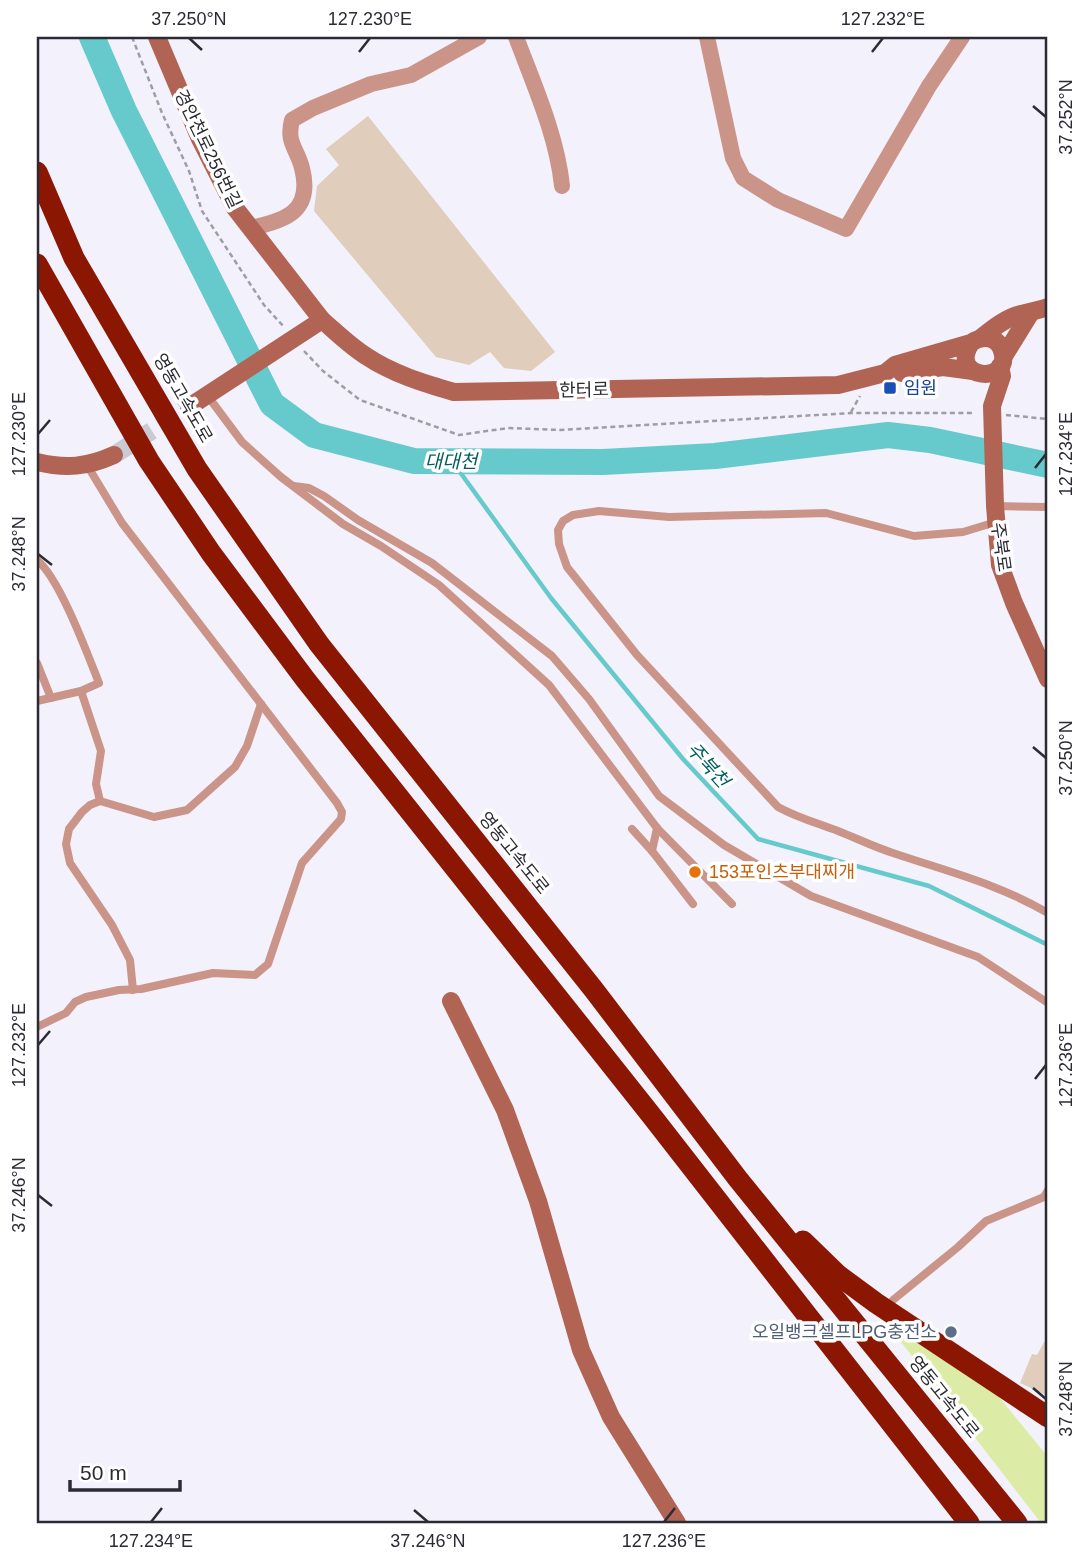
<svg xmlns="http://www.w3.org/2000/svg" width="1085" height="1560" font-family="Helvetica,'Noto Sans KR',sans-serif">
	<style>
		.green { fill: #dceca6 }
		.lines { fill: none; stroke-linecap: round; stroke-linejoin: round }
		.stream { stroke: #66cacc; stroke-width: 4.5 }
		.river { stroke: #66cacc; stroke-width: 26 }
		.building { fill: #e0cdbb }
		.secondary-tunnel { stroke: #cbc9d3; stroke-width: 18; stroke-dasharray: 18 9; stroke-linecap: butt }
		.path { stroke: #9e9ca6; stroke-width: 2.5; stroke-dasharray: 5 3.5; stroke-linecap: butt }
		.lane { stroke: #ca9488; stroke-width: 8 }
		.street { stroke: #ca9488; stroke-width: 16 }
		.secondary { stroke: #b26454; stroke-width: 18 }
		.highway { stroke: #8b1702; stroke-width: 21 }
		.ticks { fill: none; stroke: #2c2b34; stroke-width: 2.5 }
		.transit-dot { fill: #1a4fb4; stroke: #fff; stroke-width: 2.5 }
		.food-dot { fill: #e8710a; stroke: #fff; stroke-width: 2.5 }
		.service-dot { fill: #5c6f8a; stroke: #fff; stroke-width: 2.5 }
		.labels { text-anchor: middle; dominant-baseline: central; stroke-width: 7; stroke-linejoin: round; paint-order: stroke }
		.street-label { font-size: 18px; fill: #2c2b34; stroke: #fff }
		.transit-label { font-size: 18px; fill: #164399; stroke: #fff; text-anchor: start }
		.food-label { font-size: 18px; fill: #c56008; stroke: #fff; text-anchor: start }
		.service-label { font-size: 18px; fill: #4e5e75; stroke: #fff; text-anchor: end }
		.water-label { font-size: 19px; font-style: italic; fill: #025e60; stroke: #fff }
		.neatline { fill: none; stroke: #2c2b34; stroke-width: 2.5 }
		.ticks-label { font-size: 18px; text-anchor: middle; fill: #2c2b34 }
	</style>
	<rect width="100%" height="100%" fill="#f3f1fb"/>
	<polygon class="green" points="898,1338 910,1339 995,1392 1048,1457 1048,1523 1041,1523"/>
	<g class="lines">
		<polyline class="stream" points="452,461 551,598 683,759 758,839 929,886 1048,945"/>
		<polyline class="river" points="92,37 124,111 272,404 314,435 414,461 603,462 715,456 888,435 930,440 1048,465"/>
	</g>
	<g class="building">
		<polygon points="368,116 555,352 531,371 504,368 490,352 469,365 436,357 314,211 317,186 339,165 326,149"/>
		<polygon points="1048,1335 1048,1396 1020,1383 1032,1354 1037,1355"/>
	</g>
	<g class="lines">
		<polyline class="secondary-tunnel" points="114,455 189,407"/>
		<g class="path">
			<polyline points="132,37 162,113 189,171 202,211 264,305 284,327"/>
			<polyline points="304,351 323,371 360,400 459,435 508,428 560,430 851,413 975,413"/>
			<polyline points="851,412 860,396"/>
			<polyline points="1006,415 1048,419"/>
		</g>
		<g class="lane">
			<polyline points="207,395 242,442 281,477 343,524 381,546 439,585 549,685 657,828 732,904"/>
			<polyline points="294,486 309,488 324,496 358,520 432,563 552,656 589,699 659,796 724,845 811,896 978,957 1048,1003"/>
			<polyline points="995,506 1048,507"/>
			<path d="M996,522l-33,10 -49,4 -88,-23 -157,4 -70,-6 -26,4 -10,6 -5,9 1,14 8,23 70,88 141,152c20,11 39,16 60,24 18,7 36,16 55,22 56,19 103,30 155,60"/>
			<path d="M37,560c23,19 50,93 62,123l-18,8 20,60 -5,33 4,17 -10,4 -8,7 -13,17 -3,15 4,19 42,62 18,35 3,30"/>
			<polyline points="37,663 51,698"/>
			<polyline points="37,701 81,691"/>
			<polyline points="100,801 154,817 187,810 235,767 247,746 261,704"/>
			<polyline points="657,828 652,851 693,904"/>
			<polyline points="632,829 652,851"/>
			<polyline points="37,1027 66,1013 75,1002 86,997 119,990 141,989 213,973 255,975 268,964 302,863 341,819 342,812 337,803 122,523 87,465"/>
			<polyline points="893,1300 958,1247 986,1221 1044,1197 1048,1190"/>
		</g>
		<g class="street">
			<path d="M516,37c18,48 41,99 46,149"/>
			<polyline points="707,37 733,158 743,178 778,200 846,229 929,86 962,37"/>
			<path d="M250,228c36,-7 63,-17 52,-60 -5,-20 -16,-25 -10,-48l21,-12 58,-24 40,-9 68,-38"/>
		</g>
		<g class="secondary">
			<polyline points="157,37 200,139 235,208 322,320"/>
			<path d="M982,337c11,-9 25,-20 39,-23 9,-2 18,-4 27,-7"/>
			<polyline points="1004,356 1030,314"/>
			<polyline points="1000,366 1002,376 992,406 995,506 1000,565 1014,603 1048,679"/>
			<polyline points="902,373 943,367 973,371"/>
			<path d="M189,407l133,-87c14,12 28,26 44,36 27,18 57,27 88,36l384,-7 47,-12 10,-8 76,-22c11,-8 27,-7 31,8 11,34 -55,29 -31,-8"/>
			<path d="M37,462c29,7 50,5 77,-7"/>
			<polyline points="451,1001 505,1110 538,1201 581,1350 611,1417 677,1523"/>
		</g>
		<g class="highway">
			<polyline points="37,172 74,258 197,469 319,644 594,990 738,1179 1017,1523"/>
			<polyline points="37,264 149,461 211,553 305,679 651,1115 969,1523"/>
			<polyline points="803,1241 838,1275 876,1303 1048,1417"/>
		</g>
	</g>
	<path class="ticks" d="M189,38l13,12M359,52l11,-14M872,52l11,-14M1033,106l13,11M38,434l12,-14M1035,468l11,-14M38,554l14,11M1033,747l13,11M38,1045l12,-14M1035,1079l11,-14M38,1195l14,11M1033,1388l13,11M414,1510l14,12M151,1522l11,-14M664,1522l11,-14"/>
	<rect class="transit-dot" x="883" y="381" width="14" height="14" rx="3.5"/>
	<circle class="food-dot" cx="695" cy="872" r="7"/>
	<circle class="service-dot" cx="951" cy="1332" r="7"/>
	<g class="labels">
		<g class="street-label">
			<text transform="translate(208 149) rotate(64)">경안천로256번길</text>
			<text transform="translate(584 390) rotate(-1)">한터로</text>
			<text transform="translate(183 398) rotate(60)">영동고속도로</text>
			<text transform="translate(1001 547) rotate(82)">주북로</text>
			<text transform="translate(514 853) rotate(51)">영동고속도로</text>
			<text transform="translate(944 1397) rotate(51)">영동고속도로</text>
		</g>
		<g class="transit-label">
			<text x="904" y="388">임원</text>
		</g>
		<g class="food-label">
			<text x="709" y="872">153포인츠부대찌개</text>
		</g>
		<g class="service-label">
			<text x="937" y="1332">오일뱅크셀프LPG충전소</text>
		</g>
		<g class="water-label">
			<text x="451" y="461">대대천</text>
			<text transform="translate(708 765) rotate(48)">주북천</text>
		</g>
	</g>
	<rect width="1085" height="1560" fill="none" stroke="#ffffff" stroke-width="77"/>
	<path d="M70 1480v10h110v-10" fill="none" stroke="#2c2b34" stroke-width="3.5"/>
	<text x="80" y="1480" font-size="21" fill="#2c2b34" stroke="#ffffff" stroke-width="5" paint-order="stroke">50 m</text>
	<rect x="38" y="38" width="1008" height="1484" class="neatline"/>
	<g class="ticks-label">
		<text x="189" y="25">37.250°N</text>
		<text x="370" y="25">127.230°E</text>
		<text x="883" y="25">127.232°E</text>
		<text transform="translate(1066 117) rotate(-90)" y="6">37.252°N</text>
		<text transform="translate(19 434) rotate(-90)" y="6">127.230°E</text>
		<text transform="translate(1066 454) rotate(-90)" y="6">127.234°E</text>
		<text transform="translate(19 554) rotate(-90)" y="6">37.248°N</text>
		<text transform="translate(1066 758) rotate(-90)" y="6">37.250°N</text>
		<text transform="translate(19 1045) rotate(-90)" y="6">127.232°E</text>
		<text transform="translate(1066 1065) rotate(-90)" y="6">127.236°E</text>
		<text transform="translate(19 1195) rotate(-90)" y="6">37.246°N</text>
		<text transform="translate(1066 1399) rotate(-90)" y="6">37.248°N</text>
		<text x="151" y="1547">127.234°E</text>
		<text x="428" y="1547">37.246°N</text>
		<text x="664" y="1547">127.236°E</text>
	</g>
</svg>
